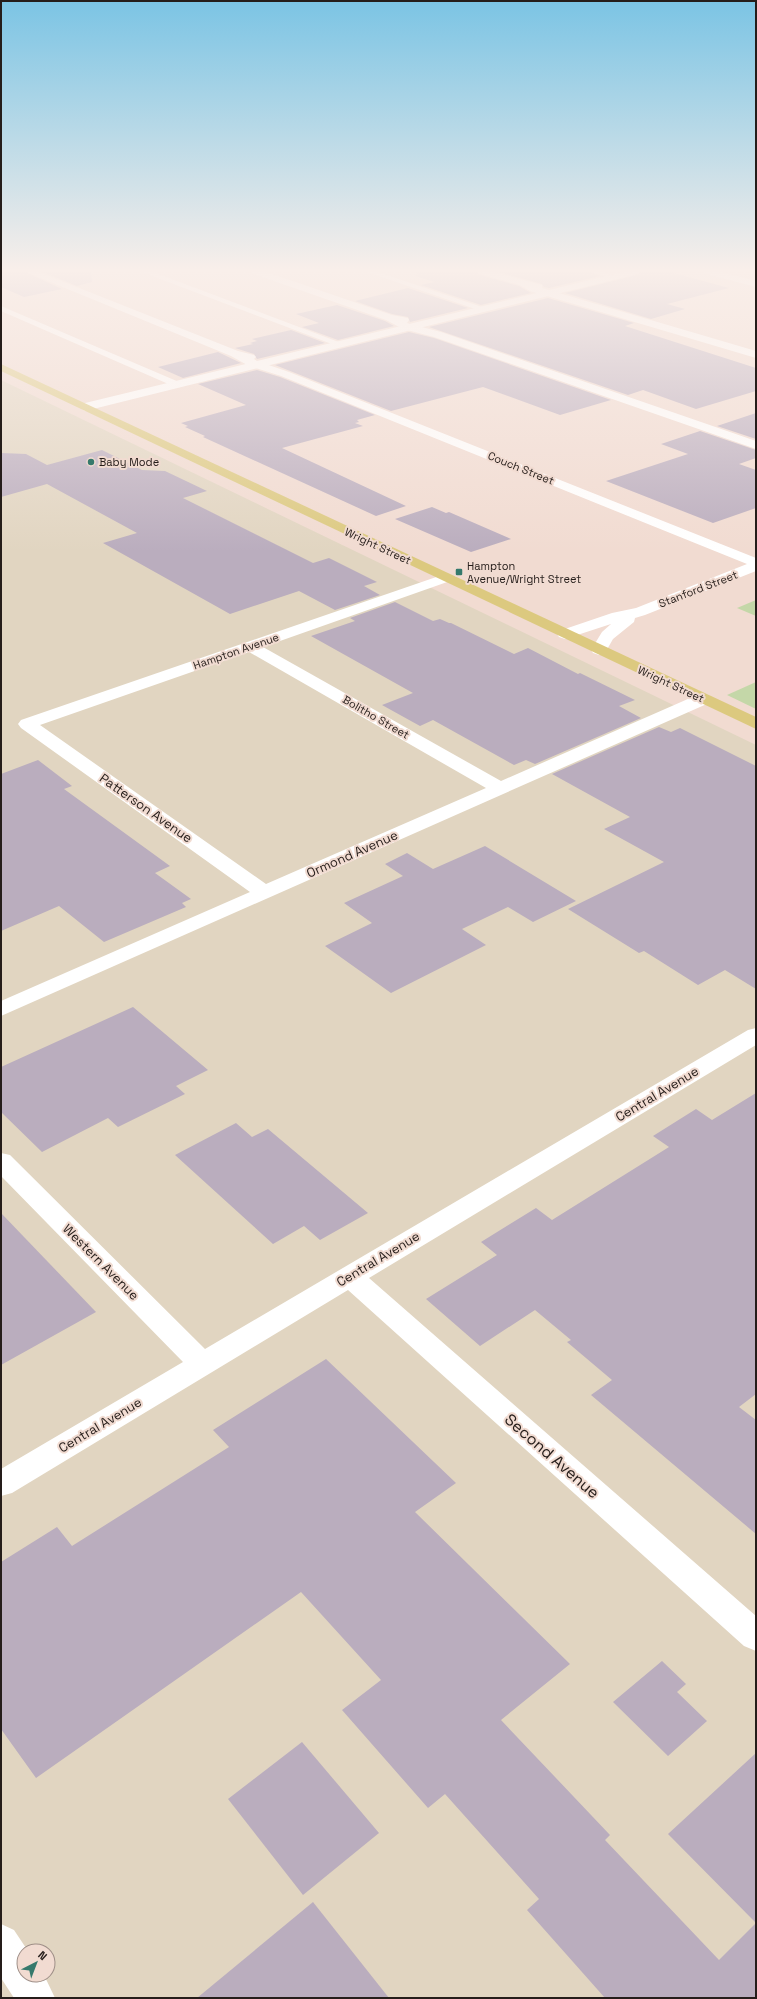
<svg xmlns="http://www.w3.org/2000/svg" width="757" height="1999" font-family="'Space Grotesk',sans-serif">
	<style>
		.industrial { fill: #e1d5c1; fill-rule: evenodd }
		.green { fill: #c4d7a8 }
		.building { fill: #baadbe }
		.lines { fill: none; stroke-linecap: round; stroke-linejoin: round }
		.service { fill: #fff; fill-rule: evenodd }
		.minor { fill: #fff; fill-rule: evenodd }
		.tertiary { fill: #fff; fill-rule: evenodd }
		.primary { fill: #dcc97f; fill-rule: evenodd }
		.poi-dot { fill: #35796c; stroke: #f1dbd1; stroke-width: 1.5 }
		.labels { text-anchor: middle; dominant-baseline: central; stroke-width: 4; stroke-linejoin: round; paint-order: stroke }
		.far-poi-label { font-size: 11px; fill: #251d1a; stroke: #f1dbd1; text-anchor: start }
		.far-street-label { font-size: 11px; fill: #251d1a; stroke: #f1dbd1 }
		.street-label { font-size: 13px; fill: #251d1a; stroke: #f1dbd1 }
		.near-street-label { font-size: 16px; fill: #251d1a; stroke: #f1dbd1 }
	</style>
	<rect width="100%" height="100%" fill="#f1dbd1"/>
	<path class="industrial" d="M1,380l755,365v1253h-755zM24,1951h24v24h-24z"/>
	<g class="green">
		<polygon points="756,600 756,616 737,608"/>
		<polygon points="756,682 756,709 727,695"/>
	</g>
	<g class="building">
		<polygon points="1,272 25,272 62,289 24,297 1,287"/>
		<polygon points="43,272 91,272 92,282 77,286"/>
		<polygon points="417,272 477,272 480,275 519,286 531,293 481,305 421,285 434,282 416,276"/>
		<polygon points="499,272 591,272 600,276 549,288 544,287 542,284"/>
		<polygon points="640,272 670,272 729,288 667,304 685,309 651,319 565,293 637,275"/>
		<polygon points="408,288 468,308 410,322 408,317 392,314 355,301"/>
		<polygon points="548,298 634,323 625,326 756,368 756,391 696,409 643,390 628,395 429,327"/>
		<polygon points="337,305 385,321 394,326 338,340 302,327 319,323 296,314"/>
		<polygon points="291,330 325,343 257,359 254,354 235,348 253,344 250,343 257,341 252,339"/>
		<polygon points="409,332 434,338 611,400 560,415 483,387 391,411 275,365"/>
		<polygon points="218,352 241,363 183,378 158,367"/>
		<polygon points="257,370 280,377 375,415 357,420 359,422 355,423 363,426 282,448 406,506 376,516 203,437 205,436 185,427 188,426 181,423 246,405 198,384"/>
		<polygon points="756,413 756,439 717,426"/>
		<polygon points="700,431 756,450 756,458 739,464 756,470 756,508 713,523 606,481 688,454 661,444"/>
		<polygon points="102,450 142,470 165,471 207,491 183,498 313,563 329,558 377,582 364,586 380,595 335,610 299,591 230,614 103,543 137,533 47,484 1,497 1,453 26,454 47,465"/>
		<polygon points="432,507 446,513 449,512 511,539 471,552 395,519"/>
		<polygon points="395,602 433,621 440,619 449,623 451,623 514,654 528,648 578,674 580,673 635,700 619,706 641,718 535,764 526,760 514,765 433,720 420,726 382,705 413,693 311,636 355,621 350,618"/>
		<polygon points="659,727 671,732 680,728 756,766 756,989 725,970 698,985 644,951 639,953 568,909 664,862 604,829 630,817 552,774"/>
		<polygon points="38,760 72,786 64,789 170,866 155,873 191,899 182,903 186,907 104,942 59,906 1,931 1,774"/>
		<polygon points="485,846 576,901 533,922 508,907 462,929 486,945 391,993 325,946 372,923 344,903 403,876 385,864 407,853 433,869"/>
		<polygon points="133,1007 208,1070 176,1086 185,1094 118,1127 108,1118 42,1152 1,1112 1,1067"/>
		<polygon points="756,1093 756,1394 739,1407 756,1420 756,1534 591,1395 612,1380 567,1342 571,1340 535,1310 480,1346 426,1299 497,1255 481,1242 536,1208 552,1220 669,1147 653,1136 696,1109 712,1120"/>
		<polygon points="236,1123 252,1137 268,1129 368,1213 320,1240 304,1226 273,1244 175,1155"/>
		<polygon points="1,1213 96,1312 1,1365"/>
		<polygon points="326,1359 456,1483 415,1512 570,1664 501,1720 610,1835 605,1840 719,1960 756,1923 668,1834 756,1753 756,1998 605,1998 527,1910 539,1899 445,1794 428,1808 342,1710 381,1680 301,1592 36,1778 1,1729 1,1562 57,1527 72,1546 229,1447 213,1430"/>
		<polygon points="662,1661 686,1684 677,1692 707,1721 668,1756 613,1702"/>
		<polygon points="302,1742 379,1833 303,1895 228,1799"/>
		<polygon points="313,1902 389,1998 197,1998"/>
	</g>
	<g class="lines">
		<g class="service">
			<polygon points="142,272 153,272 344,344 343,346 337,346"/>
			<polygon points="367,272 378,272 488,309 481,311"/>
			<polygon points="592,272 604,272 617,277 613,279"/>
			<polygon points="1,306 179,382 181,384 176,387 173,386 1,311"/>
		</g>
		<g class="minor">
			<polygon points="26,272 39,272 238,351 254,355 256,357 254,359 257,361 289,372 756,558 756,571 645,615 635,618 634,622 613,639 605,653 599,655 593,653 591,650 602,632 611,624 565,639 559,637 557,634 559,631 612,613 636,608 747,564 281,376 249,366 231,356"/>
			<polygon points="252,272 266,272 392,315 408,318 409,320 407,323 410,324 441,332 756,441 756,449 434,337 403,329 386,320 254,274"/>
			<polygon points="478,272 494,272 542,285 542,288 756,351 756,358 530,291 520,285 480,274"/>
			<polygon points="705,272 721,272 756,281 756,287 707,274"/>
			<path d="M445,574l5,1 2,3 -2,3 -187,66 238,134 196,-86 6,-1 6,1 2,4 -2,4 -708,313v-15l249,-109 -229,-164 -3,-4 3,-4zM249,652l237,136 -220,96 -226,-159z"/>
			<polygon points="756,1028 756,1045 369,1278 756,1616 756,1651 744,1646 348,1290 12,1493 1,1496 1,1469 183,1362 1,1176 1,1153 10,1155 205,1349 748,1030"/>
			<polygon points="1,1924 14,1930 28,1951 24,1951 24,1975 44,1975 55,1998 14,1998 1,1978"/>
		</g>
		<polygon class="tertiary" points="623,272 639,272 637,274 85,411 79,407 81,404"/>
		<polygon class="primary" points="1,364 756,717 756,729 1,371"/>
	</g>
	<linearGradient id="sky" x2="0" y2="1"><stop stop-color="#7bc4e4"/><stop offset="0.49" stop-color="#f9efea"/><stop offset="1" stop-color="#f9efea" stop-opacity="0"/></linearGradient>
	<rect width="757" height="552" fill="url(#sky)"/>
	<g class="poi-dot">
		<circle cx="91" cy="462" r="4"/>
		<rect x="455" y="568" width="8" height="8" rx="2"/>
	</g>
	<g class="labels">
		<g class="far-poi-label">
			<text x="99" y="462">Baby Mode</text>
			<text x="467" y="566">Hampton<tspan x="467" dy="13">Avenue/Wright Street</tspan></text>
		</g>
		<g class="far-street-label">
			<text transform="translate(521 468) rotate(22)">Couch Street</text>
			<text transform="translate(378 546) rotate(25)">Wright Street</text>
			<text transform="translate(698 589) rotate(-21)">Stanford Street</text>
			<text transform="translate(236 651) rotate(-19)">Hampton Avenue</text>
			<text transform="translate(671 684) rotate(25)">Wright Street</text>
			<text transform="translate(376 717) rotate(30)">Bolitho Street</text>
		</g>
		<g class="street-label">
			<text transform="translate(146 808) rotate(35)">Patterson Avenue</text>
			<text transform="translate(352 854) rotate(-24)">Ormond Avenue</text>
			<text transform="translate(657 1094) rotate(-31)">Central Avenue</text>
			<text transform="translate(378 1259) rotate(-31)">Central Avenue</text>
			<text transform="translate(101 1262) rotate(45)">Western Avenue</text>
			<text transform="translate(100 1425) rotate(-31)">Central Avenue</text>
		</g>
		<g class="near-street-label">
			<text transform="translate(552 1456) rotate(41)">Second Avenue</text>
		</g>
	</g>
	<rect width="757" height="1999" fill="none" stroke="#251d1a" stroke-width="4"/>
	<g transform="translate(36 1963) rotate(42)"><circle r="19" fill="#f1dbd1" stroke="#9f8f88"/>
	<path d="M0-3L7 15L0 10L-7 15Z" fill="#35796c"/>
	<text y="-6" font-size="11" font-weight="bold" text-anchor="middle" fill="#251d1a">N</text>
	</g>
</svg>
